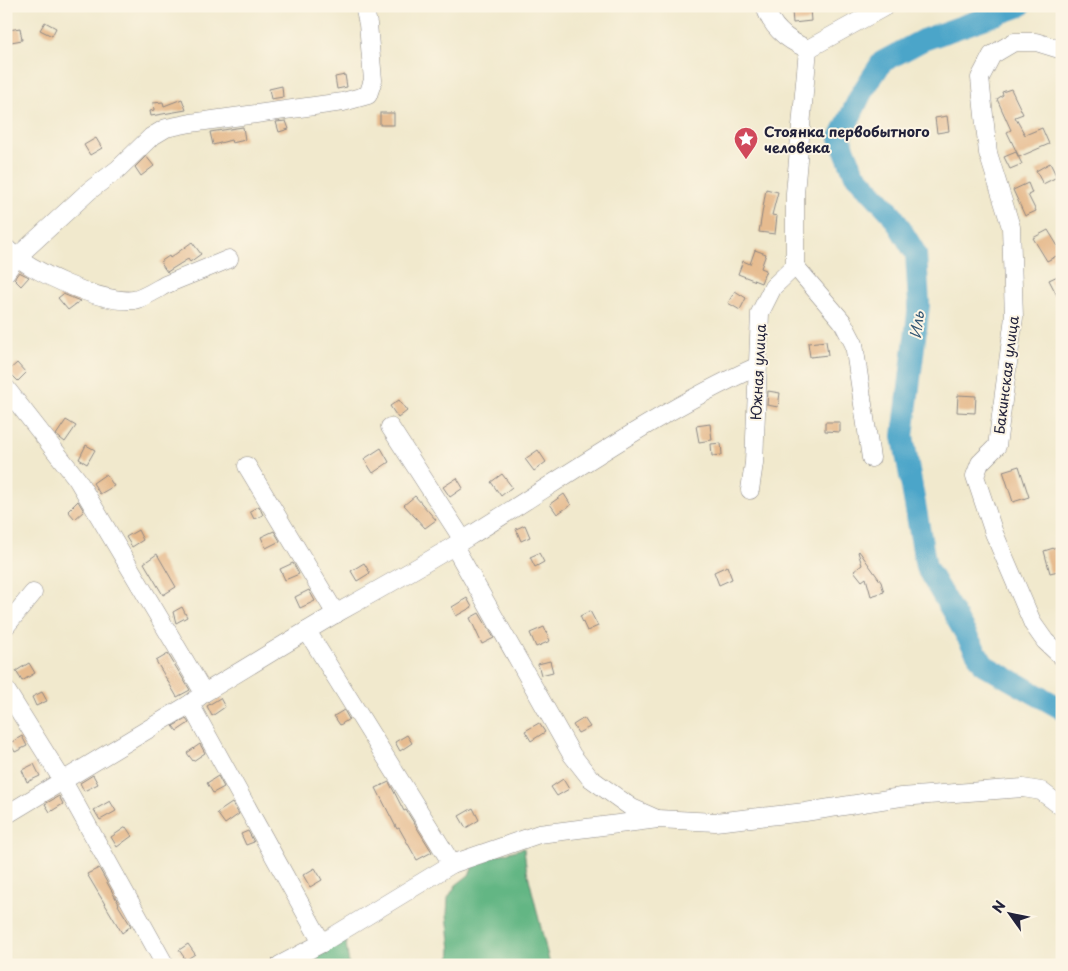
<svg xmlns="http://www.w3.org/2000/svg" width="1068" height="971" font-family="'Playpen Sans',sans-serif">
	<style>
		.forest { fill: #64b684; stroke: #436c60 }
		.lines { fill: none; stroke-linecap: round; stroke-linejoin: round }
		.river { stroke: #4ba5c9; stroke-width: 22 }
		.building { fill: #e6bb8f }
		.minor-casing { stroke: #8a8684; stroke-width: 19 }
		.minor { stroke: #fff; stroke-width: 18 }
		.labels { text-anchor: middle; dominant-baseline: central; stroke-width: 4; stroke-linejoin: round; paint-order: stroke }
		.poi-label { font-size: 14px; font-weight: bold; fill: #22223b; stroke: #fcf5e5; text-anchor: start }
		.street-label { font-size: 14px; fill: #22223b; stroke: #fcf5e5 }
		.water-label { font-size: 15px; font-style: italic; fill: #325674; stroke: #fcf5e5 }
	</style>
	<rect width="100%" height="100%" fill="#fcf5e5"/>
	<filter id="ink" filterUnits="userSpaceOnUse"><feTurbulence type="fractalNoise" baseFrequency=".02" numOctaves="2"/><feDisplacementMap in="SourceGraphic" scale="10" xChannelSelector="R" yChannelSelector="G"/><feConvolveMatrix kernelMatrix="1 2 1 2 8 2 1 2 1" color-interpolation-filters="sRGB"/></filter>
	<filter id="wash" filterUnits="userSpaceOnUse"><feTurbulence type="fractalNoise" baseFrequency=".0096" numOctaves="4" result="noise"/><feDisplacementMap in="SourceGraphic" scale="20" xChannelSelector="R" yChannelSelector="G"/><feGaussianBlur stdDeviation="1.12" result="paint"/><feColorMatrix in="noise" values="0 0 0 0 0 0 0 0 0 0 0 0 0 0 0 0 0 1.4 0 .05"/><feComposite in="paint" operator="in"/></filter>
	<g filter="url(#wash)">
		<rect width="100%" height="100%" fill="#f1e9cd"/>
		<g class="forest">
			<polygon points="524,848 526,866 550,965 450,965 451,949 447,915 448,898 456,885 469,875 476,861"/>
			<polygon points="344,929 349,965 300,965 298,956"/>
		</g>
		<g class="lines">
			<polyline class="river" points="1020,6 923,40 882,62 861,94 840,138 854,173 891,213 916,254 919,305 903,436 926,567 984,665 1062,709"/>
		</g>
		<g id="blocks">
			<g class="building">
				<polygon points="810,9 811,21 793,23 792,11"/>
				<polygon points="45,22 56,28 52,36 40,30"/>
				<polygon points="20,28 22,40 11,42 9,30"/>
				<polygon points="345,75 347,87 337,89 335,77"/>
				<polygon points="282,86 283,97 271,99 269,89"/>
				<polygon points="1011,89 1023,114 1015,117 1025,135 1042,128 1049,144 1019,157 1007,132 1011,130 997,99 1003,95 1002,92"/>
				<polygon points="182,99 186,110 151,116 150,111 154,110 153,103 163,102 164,106"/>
				<rect x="380" y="113" width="14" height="12"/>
				<polygon points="947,116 949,131 937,133 935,118"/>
				<polygon points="286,121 289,129 279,132 276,122"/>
				<polygon points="243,127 245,140 232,143 231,140 213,145 210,132"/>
				<polygon points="96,138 102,148 90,155 84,145"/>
				<polygon points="1016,152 1022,164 1010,169 1004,157"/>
				<polygon points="146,156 154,166 141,176 135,167"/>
				<polygon points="1050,163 1057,177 1043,184 1036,171"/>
				<polygon points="1028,183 1032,193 1028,195 1036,211 1025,216 1013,190"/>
				<polygon points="766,189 778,192 772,215 777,216 775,234 759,232"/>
				<polygon points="1048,230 1062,253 1047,261 1033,238"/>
				<polygon points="192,242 201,254 190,262 188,259 167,272 160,262 169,256 170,258"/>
				<polygon points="755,250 766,254 761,268 766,270 761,283 738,274 743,261 750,264"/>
				<polygon points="19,272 29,277 21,286 14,279"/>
				<polygon points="1062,274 1062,305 1049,280"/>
				<polygon points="735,291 746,298 740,310 728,303"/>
				<polygon points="63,294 80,301 68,310 58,298"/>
				<polygon points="826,341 828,355 810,357 808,343"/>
				<polygon points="17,363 26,373 18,381 8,371"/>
				<polygon points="768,391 780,393 778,407 767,405"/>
				<polygon points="958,395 976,396 975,413 957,412"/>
				<polygon points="399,400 407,411 398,418 390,406"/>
				<polygon points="66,420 76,426 65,442 56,435"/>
				<polygon points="825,422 840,422 840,432 825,431"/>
				<polygon points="710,424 712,440 699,442 696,426"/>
				<polygon points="721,443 722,455 712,456 711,444"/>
				<polygon points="86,445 95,450 87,464 79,459"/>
				<polygon points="381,448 389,462 373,473 364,459"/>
				<polygon points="538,450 546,462 534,471 525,459"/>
				<polygon points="1019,466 1029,497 1013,502 1003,471"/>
				<polygon points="106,474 114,486 100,494 93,483"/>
				<polygon points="502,474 512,487 501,496 491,482"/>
				<polygon points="457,478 463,488 450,497 443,487"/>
				<polygon points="564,494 571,505 557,514 550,504"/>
				<polygon points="415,496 436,520 425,528 404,505"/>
				<polygon points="78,501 84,511 75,519 68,511"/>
				<polygon points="259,506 263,515 254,519 250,511"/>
				<polygon points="525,525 530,537 521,541 516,529"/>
				<polygon points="138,530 143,540 132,547 126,537"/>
				<polygon points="274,531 280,541 266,548 261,537"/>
				<polygon points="1060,546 1062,570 1050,573 1044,551"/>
				<polygon points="859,551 881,582 884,592 871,596 866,578 862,581 854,571 862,565 858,552"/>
				<polygon points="539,553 544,562 535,567 530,557"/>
				<polygon points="157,554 176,587 163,595 144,563"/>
				<polygon points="293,563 299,574 285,580 280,569"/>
				<polygon points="364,563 370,573 357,581 351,571"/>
				<polygon points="727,566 732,579 719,585 714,572"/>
				<polygon points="309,590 315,601 300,608 295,597"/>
				<polygon points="467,598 472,607 456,616 452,607"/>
				<polygon points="182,607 187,617 176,623 173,612"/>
				<polygon points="590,611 598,626 587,631 580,616"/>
				<polygon points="479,613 494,638 482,644 470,618"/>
				<polygon points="544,627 550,641 536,647 530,633"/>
				<polygon points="168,654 190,690 177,697 156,661"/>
				<polygon points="550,661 553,672 541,675 538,664"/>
				<polygon points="29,663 35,673 22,681 16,671"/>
				<polygon points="42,692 47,701 36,706 32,697"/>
				<polygon points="220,698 225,707 212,716 207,706"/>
				<polygon points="344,710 349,719 340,725 334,716"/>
				<polygon points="584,718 590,727 578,733 573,725"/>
				<polygon points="186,719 189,723 177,731 173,726"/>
				<polygon points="539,723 545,732 531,741 525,731"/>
				<polygon points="407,735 412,743 400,751 395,742"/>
				<polygon points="22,736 27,746 15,752 10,743"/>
				<polygon points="200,744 205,753 193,761 187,753"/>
				<polygon points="34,764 40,776 27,782 22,770"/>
				<polygon points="93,775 98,784 84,791 80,783"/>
				<polygon points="218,776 224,787 213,793 207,783"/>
				<polygon points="563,779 569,789 557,796 551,787"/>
				<polygon points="389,782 404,811 406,810 432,852 417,860 399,828 397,829 376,788"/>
				<polygon points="59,796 63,804 50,812 45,804"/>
				<polygon points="110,801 116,811 100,820 94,810"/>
				<polygon points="232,803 239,814 225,824 217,813"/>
				<polygon points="473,808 479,820 466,828 459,816"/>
				<polygon points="126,827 132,836 117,847 111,837"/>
				<polygon points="248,831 254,842 246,845 241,834"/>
				<polygon points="99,868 119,904 118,905 131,926 122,933 87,874"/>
				<polygon points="315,868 322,880 310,887 303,875"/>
				<polygon points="188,944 195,954 186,960 179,950"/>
			</g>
		</g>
	</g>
	<g filter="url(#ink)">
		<use href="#blocks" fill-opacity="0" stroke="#8a8684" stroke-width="1"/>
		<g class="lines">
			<defs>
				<g id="minor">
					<path d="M765,6c6,22 23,35 43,43"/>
					<polyline points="808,49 795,193 795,266 842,321 854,344 871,458"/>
					<polyline points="808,49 886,6"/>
					<polyline points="1062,50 1036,42 1014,42 992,55 980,78 988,153 1011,227 1014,317 997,446 980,463 975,476 994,533 1033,624 1045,641 1062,657"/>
					<path d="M6,248c23,23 96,56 128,52 10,-2 22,-10 31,-15 21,-9 43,-17 64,-26"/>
					<polyline points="6,272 16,258 89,191 118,169 151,137 166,128 191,123 343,102 368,95 373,80 368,24 364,6"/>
					<polyline points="6,388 77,479 204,693"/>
					<polyline points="390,427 463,540"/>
					<polyline points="247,466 336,614"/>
					<polyline points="750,490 754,463 760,313 773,287 795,266"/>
					<polyline points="454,546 572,755 590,778 632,808 657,819"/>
					<polyline points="6,626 33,593"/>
					<polyline points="307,631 452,864"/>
					<polyline points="6,690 63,781 165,965"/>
					<polyline points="190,704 322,943"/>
					<path d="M6,815l184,-111 14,-11c44,-26 88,-54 133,-80 43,-24 86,-48 128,-74 96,-59 189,-126 293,-173"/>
					<polyline points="280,965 322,943 452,864 539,834 658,819 715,822 805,812 901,797 1023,788 1041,791 1062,807"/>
				</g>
			</defs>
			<use href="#minor" class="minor-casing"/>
			<use href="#minor" class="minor"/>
		</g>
	</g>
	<defs>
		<symbol id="sight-pin" viewBox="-11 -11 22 30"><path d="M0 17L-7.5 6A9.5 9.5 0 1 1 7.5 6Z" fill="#d1495b" stroke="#fcf5e5"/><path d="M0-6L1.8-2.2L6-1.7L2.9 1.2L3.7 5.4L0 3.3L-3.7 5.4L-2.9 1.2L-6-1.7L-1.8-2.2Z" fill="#fff"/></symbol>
	</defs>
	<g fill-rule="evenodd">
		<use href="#sight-pin" x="732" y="125" width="28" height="38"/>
	</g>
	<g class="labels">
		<g class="poi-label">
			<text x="764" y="131">Стоянка первобытного<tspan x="764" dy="16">человека</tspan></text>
		</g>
		<g class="street-label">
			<text transform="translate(758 372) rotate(-87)">Южная улица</text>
			<text transform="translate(1006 375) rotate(-83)">Бакинская улица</text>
		</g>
		<g class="water-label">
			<text transform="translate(916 325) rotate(-83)">Иль</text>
		</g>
	</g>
	<rect width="1068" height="971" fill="none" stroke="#fcf5e5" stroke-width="25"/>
	<g transform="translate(1010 914) rotate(303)" stroke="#fcf5e5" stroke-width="4" paint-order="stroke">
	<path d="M0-4L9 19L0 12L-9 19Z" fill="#22223b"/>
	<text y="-8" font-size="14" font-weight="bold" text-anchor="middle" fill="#22223b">N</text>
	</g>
</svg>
